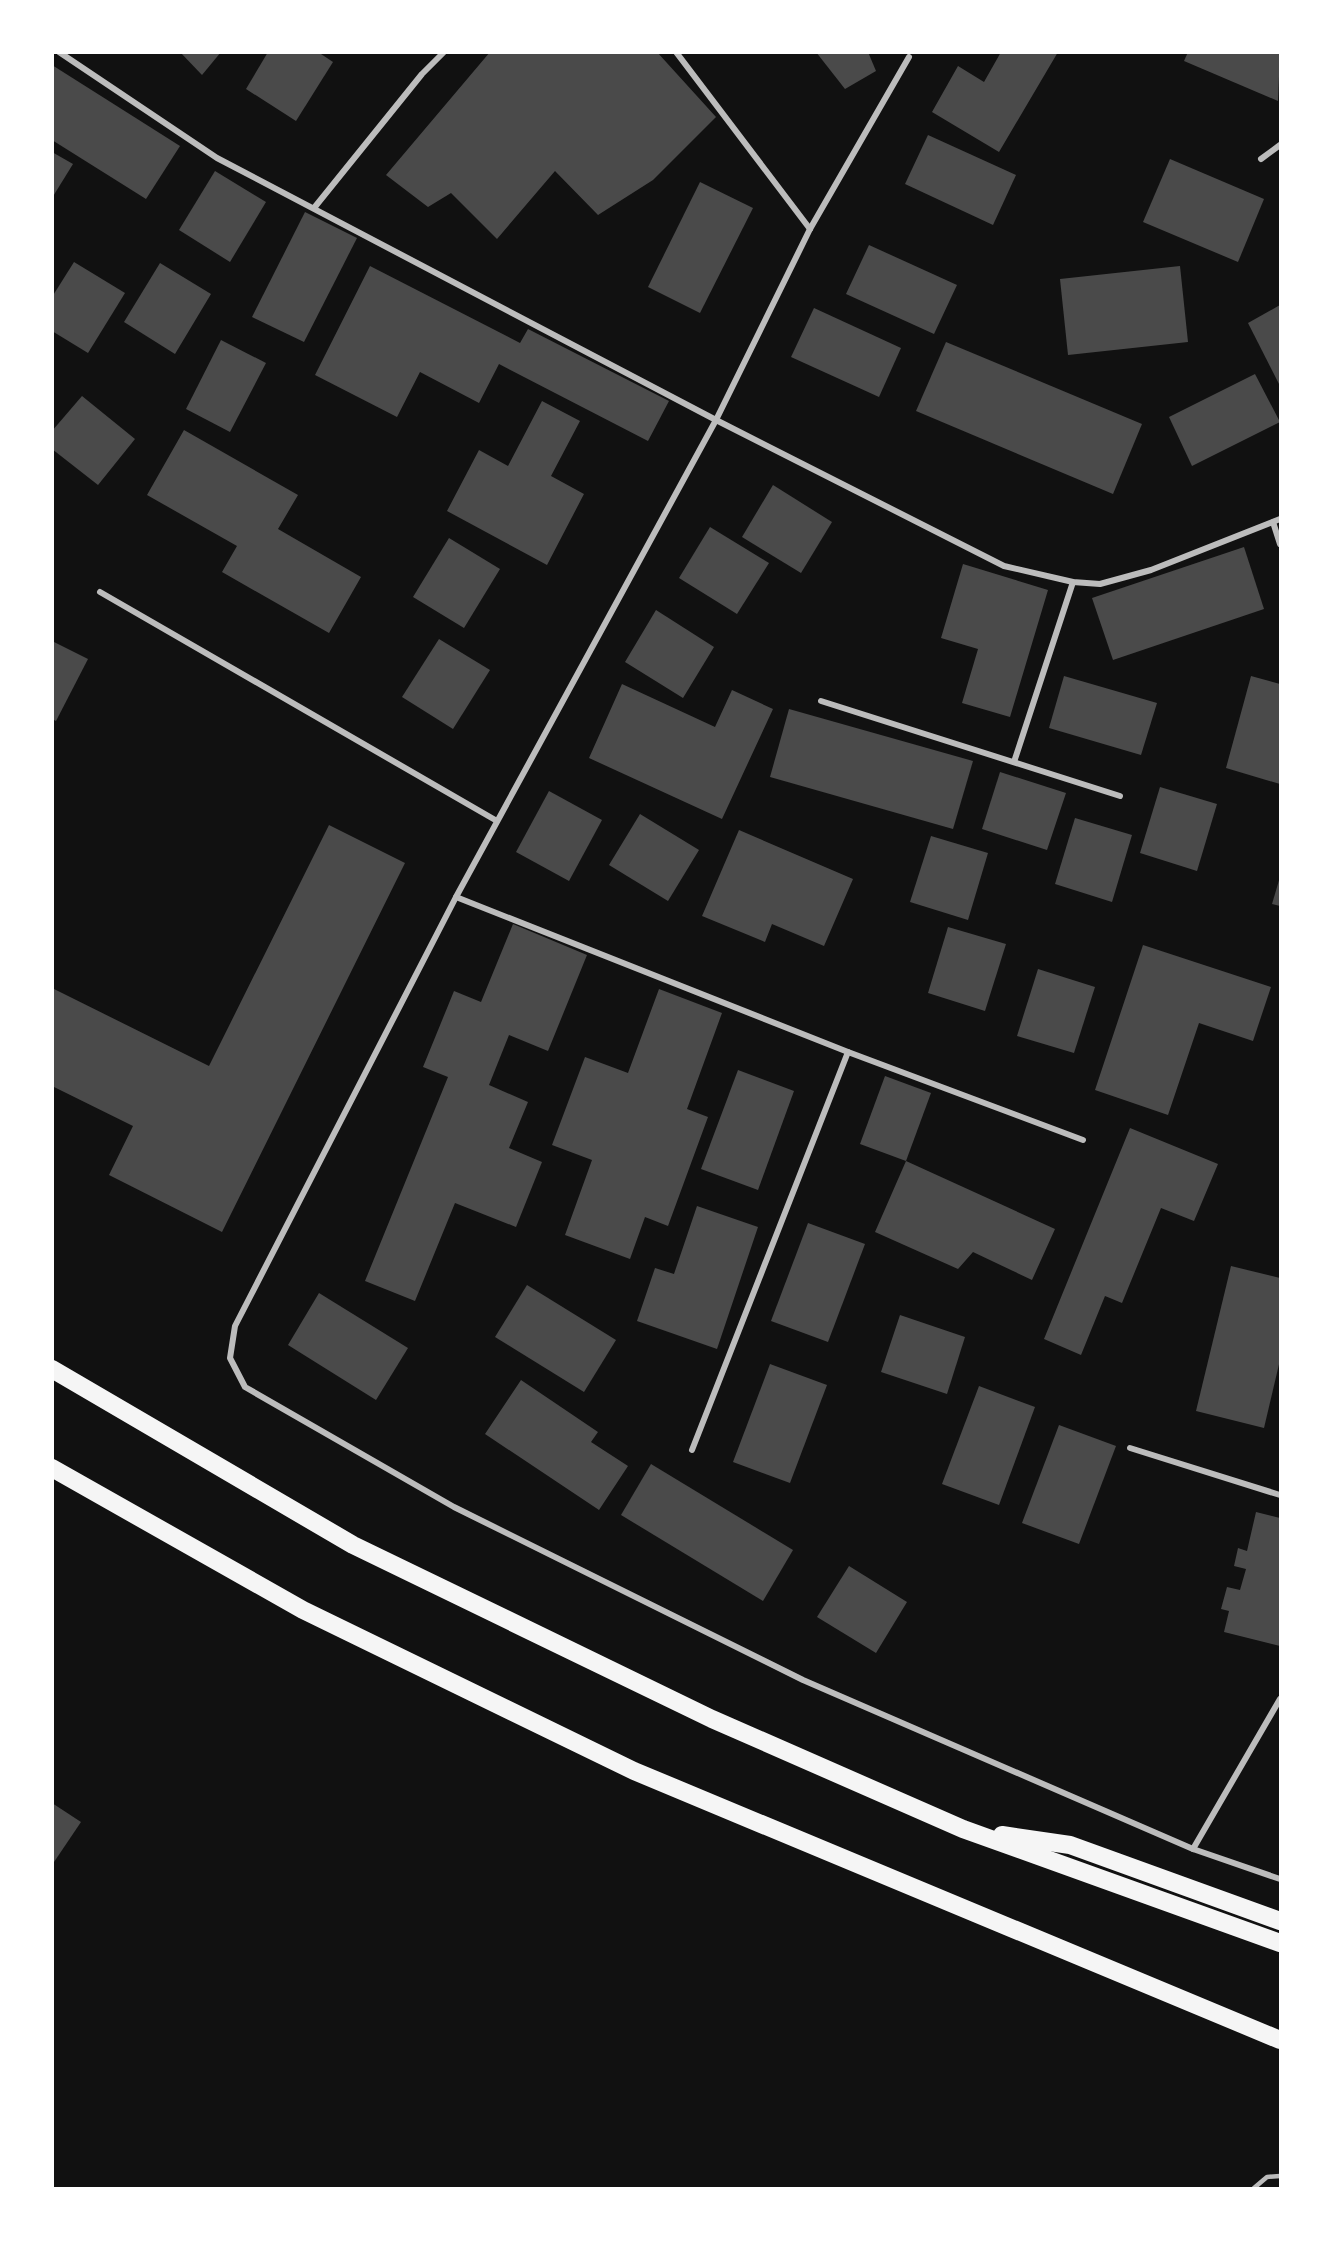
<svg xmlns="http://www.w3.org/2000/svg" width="1333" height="2241" font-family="'Fira Sans Condensed',sans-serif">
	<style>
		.building { fill: #4a4a4a }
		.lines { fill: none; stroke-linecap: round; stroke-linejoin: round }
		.service { stroke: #bcbcbc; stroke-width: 4.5 }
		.minor { stroke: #bcbcbc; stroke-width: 6 }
		.motorway { stroke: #f5f5f5; stroke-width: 18 }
	</style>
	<rect width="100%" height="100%" fill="#111"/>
	<g class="building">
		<polygon points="180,52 221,52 202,75"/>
		<polygon points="268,52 318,52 333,62 296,121 246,89"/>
		<polygon points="490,52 657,52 716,117 653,180 598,215 555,171 497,239 451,193 428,207 386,175"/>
		<polygon points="816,52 868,52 876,71 845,89"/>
		<polygon points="1001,52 1058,52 999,152 932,112 958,66 984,82"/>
		<polygon points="1188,52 1280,52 1278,101 1184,61"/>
		<polygon points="52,65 180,146 146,199 52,140"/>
		<polygon points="928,135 1016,175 993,225 905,184"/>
		<polygon points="52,152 73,164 52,198"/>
		<polygon points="1170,159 1264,199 1238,262 1143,222"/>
		<polygon points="215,171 266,202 230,262 179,230"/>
		<polygon points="700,182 753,208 700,313 648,287"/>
		<polygon points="305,212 357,238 304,342 252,317"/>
		<polygon points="869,245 957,285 934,334 846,294"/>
		<polygon points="74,262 125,293 88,353 52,331 52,297"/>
		<polygon points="160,263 211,294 175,354 124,322"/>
		<polygon points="370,266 520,343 528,329 669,401 648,441 499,364 479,403 420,372 397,417 315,375"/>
		<polygon points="1180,266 1188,342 1068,355 1060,279"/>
		<polygon points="1280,305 1280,386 1248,323"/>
		<polygon points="814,308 901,348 879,397 791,357"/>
		<polygon points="221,340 266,363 230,432 186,409"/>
		<polygon points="946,342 1142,424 1113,494 916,411"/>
		<polygon points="1255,374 1280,422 1192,466 1169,417"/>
		<polygon points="82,396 135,439 98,485 52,449 52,431"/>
		<polygon points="542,401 580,421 551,476 584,494 547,565 447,511 479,450 508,466"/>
		<polygon points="184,430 298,495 278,529 361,577 329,633 222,572 237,546 147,495"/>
		<polygon points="773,485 832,522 801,573 742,537"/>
		<polygon points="710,527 769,563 737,614 679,578"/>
		<polygon points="449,538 500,569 464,628 413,597"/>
		<polygon points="1244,547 1264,609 1113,660 1092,598"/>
		<polygon points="963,564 1048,590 1010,717 962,703 978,649 941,638"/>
		<polygon points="656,610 714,647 683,698 625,662"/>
		<polygon points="439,639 490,670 453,729 402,697"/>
		<polygon points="52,641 88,659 56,721 52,719"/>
		<polygon points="1064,676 1157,703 1141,755 1049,728"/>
		<polygon points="1251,676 1280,684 1280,784 1226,768"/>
		<polygon points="622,684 715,727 732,690 773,709 722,819 589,758"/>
		<polygon points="789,709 973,761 953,829 770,777"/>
		<polygon points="1000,772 1066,793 1047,850 982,829"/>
		<polygon points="1160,787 1217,804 1197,871 1140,853"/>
		<polygon points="549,791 602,820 569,881 516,852"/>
		<polygon points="640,814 699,850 668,901 609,865"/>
		<polygon points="1075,818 1132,835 1112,902 1055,884"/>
		<polygon points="329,825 405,863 222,1232 109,1175 133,1126 52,1086 52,988 209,1066"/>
		<polygon points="739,830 853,879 824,946 772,924 765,942 702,916"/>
		<polygon points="931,836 988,853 968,920 910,902"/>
		<polygon points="1280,877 1280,906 1272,904"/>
		<polygon points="513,924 587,955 548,1051 509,1035 489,1085 528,1102 509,1148 542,1162 516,1227 455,1203 415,1301 365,1281 448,1077 423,1067 454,991 481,1002"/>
		<polygon points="948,927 1006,944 985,1011 928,993"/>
		<polygon points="1143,945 1271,987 1253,1041 1199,1023 1168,1115 1095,1090"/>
		<polygon points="1038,969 1095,987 1074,1053 1017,1036"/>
		<polygon points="659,989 722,1013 687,1109 708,1117 668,1226 645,1217 630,1259 565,1235 592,1160 552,1145 585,1057 628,1073"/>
		<polygon points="738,1070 794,1091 758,1190 701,1169"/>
		<polygon points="885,1076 931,1093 906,1161 860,1144"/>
		<polygon points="1130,1128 1218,1164 1194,1221 1161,1208 1122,1303 1105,1296 1081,1355 1044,1339"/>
		<polygon points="906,1161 1055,1229 1032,1280 973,1252 958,1269 875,1232"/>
		<polygon points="697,1206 758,1227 717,1349 637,1321 655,1268 674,1274"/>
		<polygon points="808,1223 865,1244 828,1342 771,1321"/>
		<polygon points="1231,1266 1280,1278 1280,1360 1264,1428 1196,1411"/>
		<polygon points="527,1285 616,1340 584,1392 495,1337"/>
		<polygon points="319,1293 408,1348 376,1400 288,1345"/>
		<polygon points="900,1315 965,1337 947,1394 881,1372"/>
		<polygon points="770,1364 827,1385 790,1483 733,1462"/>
		<polygon points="521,1380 598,1432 591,1442 628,1466 599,1510 485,1434"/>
		<polygon points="979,1386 1035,1407 999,1505 942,1484"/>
		<polygon points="1059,1425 1116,1446 1079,1544 1022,1523"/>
		<polygon points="651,1464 793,1550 763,1601 621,1515"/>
		<polygon points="1256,1512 1280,1518 1280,1646 1224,1632 1229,1611 1221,1609 1227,1587 1240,1590 1246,1569 1234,1566 1238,1548 1247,1551"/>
		<polygon points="849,1566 907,1602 876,1653 817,1617"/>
		<polygon points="52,1803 81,1822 52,1865"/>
	</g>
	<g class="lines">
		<polyline class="service" points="1254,2188 1267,2177 1280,2176"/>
		<g class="minor">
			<polyline points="59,52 217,158 716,420 1004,566 1073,582 1100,584 1151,570 1280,519"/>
			<polyline points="676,52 810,229"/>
			<polyline points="909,57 810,229 716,420 456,897 235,1326 230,1358 245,1387 454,1507 803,1680 1193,1849 1280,1879"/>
			<polyline points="1261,159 1280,145"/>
			<polyline points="314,208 422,74 444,52"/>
			<polyline points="1273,522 1280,544"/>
			<polyline points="100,592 497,821"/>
			<polyline points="821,701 1120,796"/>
			<polyline points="1014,762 1073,582"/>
			<polyline points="456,897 848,1052 1083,1140"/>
			<polyline points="1130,1448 1280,1495"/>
			<polyline points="692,1450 848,1052"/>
			<polyline points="1193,1849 1280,1699"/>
		</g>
		<g class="motorway">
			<polyline points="52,1369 353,1545 712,1719 963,1829 1280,1943"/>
			<polyline points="52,1468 303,1610 634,1771 1280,2040"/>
			<polyline points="1002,1835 1070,1845 1280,1921"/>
		</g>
	</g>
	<rect width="1333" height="2241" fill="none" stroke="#ffffff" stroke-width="108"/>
</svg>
